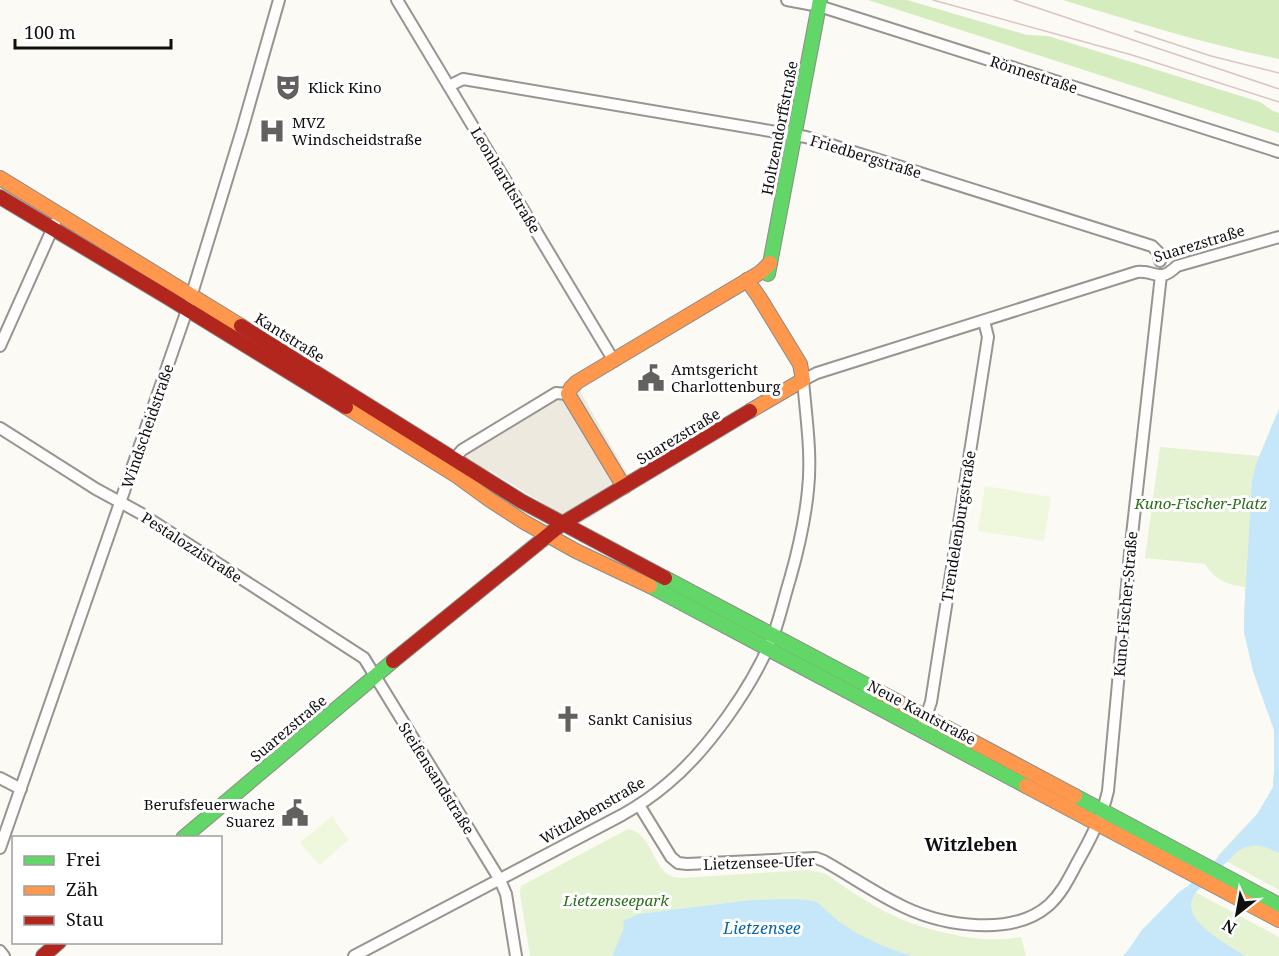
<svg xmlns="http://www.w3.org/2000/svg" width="1279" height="956" font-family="'Noto Serif',serif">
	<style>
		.green { fill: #e5f3d2 }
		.forest { fill: #d5ecbf }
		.pitch { fill: #eff7dc }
		.plaza { fill: #ede9df }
		.water { fill: #c6e7fa }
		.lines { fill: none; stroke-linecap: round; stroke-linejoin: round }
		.street-casing { stroke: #969592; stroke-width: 14 }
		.fast-casing { stroke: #8c8b89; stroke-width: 16 }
		.slow-casing { stroke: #8c8b89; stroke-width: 16 }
		.jam-casing { stroke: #8c8b89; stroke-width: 16 }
		.street { stroke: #fffefd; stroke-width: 10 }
		.fast { stroke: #63d668; stroke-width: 14 }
		.slow { stroke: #ff974d; stroke-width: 14 }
		.jam { stroke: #b3261e; stroke-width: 14 }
		.tram { stroke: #dac4c4; stroke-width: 1.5 }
		.labels { text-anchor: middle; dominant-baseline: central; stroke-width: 6; stroke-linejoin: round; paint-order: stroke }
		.street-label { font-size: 15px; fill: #0f0f0f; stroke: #fff }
		.poi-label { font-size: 15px; fill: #0f0f0f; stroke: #fff; text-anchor: start }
		.park-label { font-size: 15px; font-style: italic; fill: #296e18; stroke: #fff }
		.water-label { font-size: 16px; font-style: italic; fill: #0a65ae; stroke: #fff }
		.quarter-label { font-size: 18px; font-weight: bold; fill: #0f0f0f; stroke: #fff }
	</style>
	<rect width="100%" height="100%" fill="#fcfaf4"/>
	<g class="green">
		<path d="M1279,409v481l-62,-34 41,-43 15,-26 1,-16v-41l-21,-59 -9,-39 1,-45c-19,-3 -30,-7 -40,-23l-60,-6 15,-111 99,9z"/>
		<path d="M628,829c27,4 24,49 52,49l126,-8 13,2 7,2c44,31 75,51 130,61 22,5 42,6 65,2l5,19h-496l-10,-62 1,-8z"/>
		<polygon points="1186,887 1279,937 1279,956 1123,956 1129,949 1142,930"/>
	</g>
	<g class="forest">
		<polygon points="868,0 907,0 1027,35 1048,36 1260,102 1273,111 1279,113 1279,133"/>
		<path d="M1063,0h216v59c-73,-15 -145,-37 -216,-59z"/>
	</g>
	<g class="pitch">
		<polygon points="985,486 1051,497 1044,541 978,531"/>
		<polygon points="332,816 348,840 320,865 300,843"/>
	</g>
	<polygon class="plaza" points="573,379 636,489 581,523 554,510 492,472 482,468 451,451"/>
	<g class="water">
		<path d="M1279,409v444c-16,-7 -23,-11 -40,-3l-43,42c-2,4 -5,8 -5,13 -1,20 39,41 54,51h-122l6,-7 13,-19 38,-39 7,-4 21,-19 50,-55 15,-26 1,-16v-41l-21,-59 -9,-39v-15l8,-136 4,-17z"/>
		<polygon points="794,899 809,900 817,902 838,921 858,934 883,946 912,956 612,956 624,928 623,921 639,914 751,900"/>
	</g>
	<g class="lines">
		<defs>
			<g id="street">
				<polyline points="397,0 614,361"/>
				<polyline points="787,0 819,6 1279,152"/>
				<polyline points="449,86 463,79 806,137 1152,246 1159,253 1160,261"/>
				<polyline points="0,346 55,223"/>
				<polyline points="0,428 96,489 140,513 364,658 500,880 506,894 516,956"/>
				<polyline points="455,458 462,450 556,393 568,394"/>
				<polyline points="924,722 931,702 988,337 984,321"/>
				<polyline points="0,778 21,789"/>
				<path d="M639,805l32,52 7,6 9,1 129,-6 8,3c27,15 52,33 80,46 40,19 109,30 145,-2 13,-12 20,-27 28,-42 13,-23 25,-46 31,-72l22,-238 31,-278"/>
				<polyline points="0,848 187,310 242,130 279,0"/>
				<polyline points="0,951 4,956"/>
				<path d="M354,956l268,-141c16,-9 31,-19 45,-31 41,-34 86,-98 106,-148 7,-18 11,-38 17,-57 8,-28 15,-59 18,-89 4,-36 -2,-73 -5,-110l14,-7 320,-101c20,-2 21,12 40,-6l102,-29"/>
			</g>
			<g id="fast">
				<polyline points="768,274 820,0"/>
				<polyline points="665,578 874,689"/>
				<polyline points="650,586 1026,786"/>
				<polyline points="1075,796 1279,905"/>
				<polyline points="183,838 393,661"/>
			</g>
			<g id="slow">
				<polyline points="0,178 241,326"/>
				<polyline points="747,280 759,297 800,364 803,380 750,411"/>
				<polyline points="346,407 457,476 490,500 524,522 576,551 650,586"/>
				<polyline points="624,487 568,394 571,388 577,382 761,272 770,263"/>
				<polyline points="874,689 1075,796"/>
				<polyline points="1026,786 1279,920"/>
			</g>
			<g id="jam">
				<polyline points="0,197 167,297 346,407"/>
				<polyline points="241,326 521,501 665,578"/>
				<polyline points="393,661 563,523 750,411"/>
				<polyline points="43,956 59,942"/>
			</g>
		</defs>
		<use href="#street" class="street-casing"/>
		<use href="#fast" class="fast-casing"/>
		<use href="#slow" class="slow-casing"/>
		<use href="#jam" class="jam-casing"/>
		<use href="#street" class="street"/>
		<use href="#fast" class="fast"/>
		<use href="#slow" class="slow"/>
		<use href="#jam" class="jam"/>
		<g class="tram">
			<polyline points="933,0 1132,55 1279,102"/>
			<polyline points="1014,0 1279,89"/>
			<polyline points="1135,31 1211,56 1279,73"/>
		</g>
	</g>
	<defs>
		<symbol id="theatre-bare" viewBox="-9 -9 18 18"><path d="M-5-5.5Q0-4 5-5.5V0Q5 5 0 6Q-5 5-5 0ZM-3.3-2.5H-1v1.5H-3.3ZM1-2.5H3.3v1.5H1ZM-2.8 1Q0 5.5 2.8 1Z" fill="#62615f" stroke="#fff" stroke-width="2.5" paint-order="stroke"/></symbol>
		<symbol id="hospital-bare" viewBox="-9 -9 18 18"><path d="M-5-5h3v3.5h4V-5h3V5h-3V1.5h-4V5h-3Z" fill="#62615f" stroke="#fff" stroke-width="2.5" paint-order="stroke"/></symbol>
		<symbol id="civic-bare" viewBox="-9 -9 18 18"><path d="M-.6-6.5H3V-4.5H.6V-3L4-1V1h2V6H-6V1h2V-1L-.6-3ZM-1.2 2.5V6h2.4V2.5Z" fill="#62615f" stroke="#fff" stroke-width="2.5" paint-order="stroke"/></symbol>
		<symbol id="church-bare" viewBox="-9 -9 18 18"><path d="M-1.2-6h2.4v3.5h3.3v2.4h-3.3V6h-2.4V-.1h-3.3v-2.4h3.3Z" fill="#62615f" stroke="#fff" stroke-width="2.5" paint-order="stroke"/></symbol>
	</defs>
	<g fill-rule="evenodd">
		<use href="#theatre-bare" x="269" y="68" width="38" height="38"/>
		<use href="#hospital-bare" x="253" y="112" width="38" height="38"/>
		<use href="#civic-bare" x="632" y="359" width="38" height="38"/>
		<use href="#church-bare" x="549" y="700" width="38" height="38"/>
		<use href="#civic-bare" x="276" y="794" width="38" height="38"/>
	</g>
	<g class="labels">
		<g class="street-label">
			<text transform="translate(1034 74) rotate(18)">Rönnestraße</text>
			<text transform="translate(779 128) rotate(-79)">Holtzendorffstraße</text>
			<text transform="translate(866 156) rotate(17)">Friedbergstraße</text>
			<text transform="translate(506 180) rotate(59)">Leonhardtstraße</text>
			<text transform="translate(1199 243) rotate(-17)">Suarezstraße</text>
			<text transform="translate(290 337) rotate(32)">Kantstraße</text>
			<text transform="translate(147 426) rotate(-71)">Windscheidstraße</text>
			<text transform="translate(678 436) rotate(-31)">Suarezstraße</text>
			<text transform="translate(958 526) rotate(-81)">Trendelenburgstraße</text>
			<text transform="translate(192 547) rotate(33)">Pestalozzistraße</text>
			<text transform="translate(1125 604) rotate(-85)">Kuno-Fischer-Straße</text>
			<text transform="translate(922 712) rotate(28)">Neue Kantstraße</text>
			<text transform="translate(288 728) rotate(-40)">Suarezstraße</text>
			<text transform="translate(437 778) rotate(58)">Steifensandstraße</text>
			<text transform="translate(592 810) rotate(-30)">Witzlebenstraße</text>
			<text transform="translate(759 862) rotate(-2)">Lietzensee-Ufer</text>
		</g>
		<g class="poi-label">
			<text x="308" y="87">Klick Kino</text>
			<text x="292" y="122">MVZ<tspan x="292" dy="17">Windscheidstraße</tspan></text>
			<text x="671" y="369">Amtsgericht<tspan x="671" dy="17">Charlottenburg</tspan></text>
			<text x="588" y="719">Sankt Canisius</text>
			<text x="275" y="804" text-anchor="end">Berufsfeuerwache<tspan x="275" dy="17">Suarez</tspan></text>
		</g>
		<g class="park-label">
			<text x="1201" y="503">Kuno-Fischer-Platz</text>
			<text x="616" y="900">Lietzenseepark</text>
		</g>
		<g class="water-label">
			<text x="762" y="928">Lietzensee</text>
		</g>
		<g class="quarter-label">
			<text x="971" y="844">Witzleben</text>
		</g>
	</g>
	<rect x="12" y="836" width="210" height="108" fill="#ffffff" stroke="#9f9f9f" stroke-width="1.5"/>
	<rect x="24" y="856" width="30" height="9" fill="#63d668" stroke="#9f9f9f" stroke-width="1.5"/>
	<text x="66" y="866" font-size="18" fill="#0f0f0f">Frei</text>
	<rect x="24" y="886" width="30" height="9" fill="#ff974d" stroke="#9f9f9f" stroke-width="1.5"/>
	<text x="66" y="896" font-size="18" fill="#0f0f0f">Zäh</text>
	<rect x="24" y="916" width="30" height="9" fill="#b3261e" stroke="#9f9f9f" stroke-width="1.5"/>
	<text x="66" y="926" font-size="18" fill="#0f0f0f">Stau</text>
	<g transform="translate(1237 914) rotate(211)" stroke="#ffffff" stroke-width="4.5" paint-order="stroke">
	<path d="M0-4.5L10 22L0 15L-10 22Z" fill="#0f0f0f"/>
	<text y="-9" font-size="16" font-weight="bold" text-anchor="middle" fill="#0f0f0f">N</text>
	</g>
	<path d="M15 39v9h156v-9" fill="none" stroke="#0f0f0f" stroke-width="3"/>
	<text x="24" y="39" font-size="18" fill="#0f0f0f" stroke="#ffffff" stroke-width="4.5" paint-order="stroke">100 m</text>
</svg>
